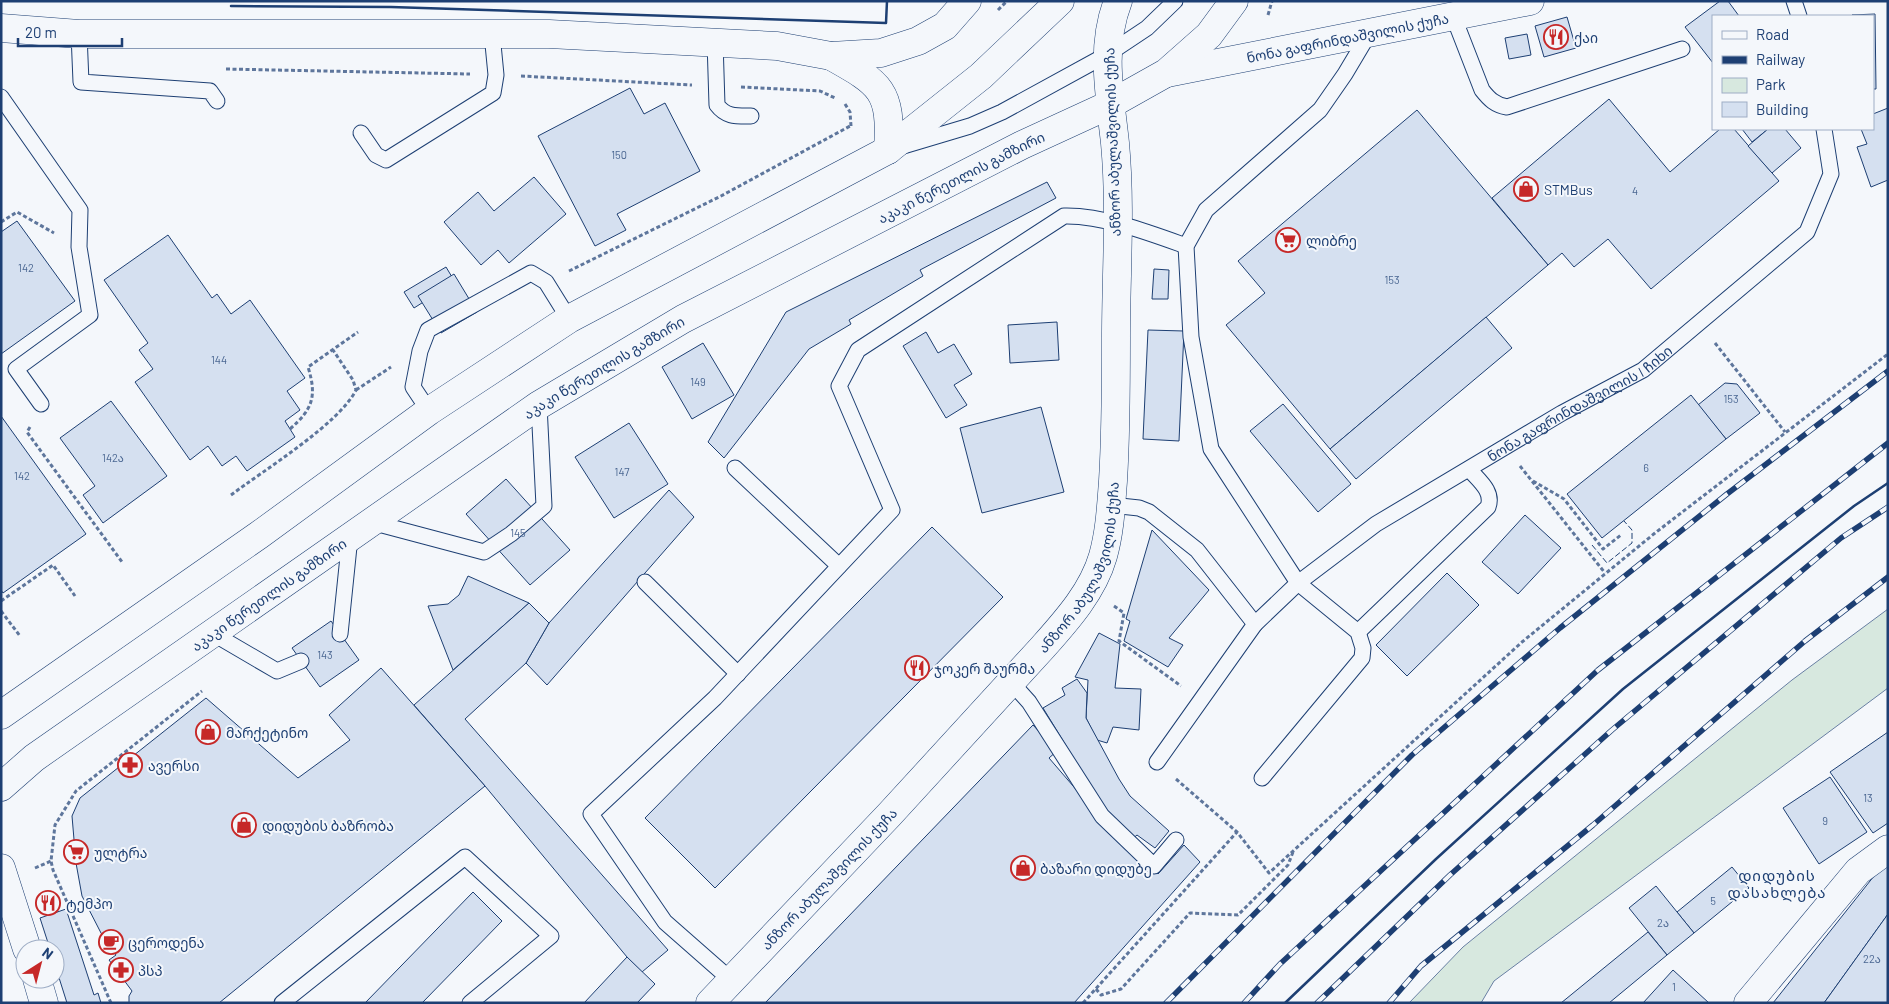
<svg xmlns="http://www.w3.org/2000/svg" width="1889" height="1004" font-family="Barlow,'Noto Sans Georgian',sans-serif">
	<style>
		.green { fill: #d7e8df; stroke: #687fa3 }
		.building { fill: #d5e0f0; stroke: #1d3f73 }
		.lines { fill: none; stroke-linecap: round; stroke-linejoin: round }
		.lane-casing { stroke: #1d3f73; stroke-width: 17 }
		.street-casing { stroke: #1d3f73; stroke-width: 29 }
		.secondary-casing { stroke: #1d3f73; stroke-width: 29 }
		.path { stroke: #5e769c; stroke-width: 3; stroke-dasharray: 4 2.5; stroke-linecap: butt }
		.lane { stroke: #f4f7fb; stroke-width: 15 }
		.street { stroke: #f4f7fb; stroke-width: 28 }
		.secondary { stroke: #f4f7fb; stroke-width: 28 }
		.rail-casing { stroke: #1d3f73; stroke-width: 5.5 }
		.rail { stroke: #f4f7fb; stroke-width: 4; stroke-dasharray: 11; stroke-linecap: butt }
		.fence { stroke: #1d3f73; stroke-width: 1; stroke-dasharray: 6 2.5; stroke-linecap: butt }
		.wall { stroke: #1d3f73; stroke-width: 2.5 }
		.labels { text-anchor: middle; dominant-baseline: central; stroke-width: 4; stroke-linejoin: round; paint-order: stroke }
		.number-label { font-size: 11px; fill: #4b6792 }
		.poi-label { font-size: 14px; fill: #1d3f73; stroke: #f4f7fb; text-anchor: start }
		.street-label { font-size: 14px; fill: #1d3f73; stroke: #f4f7fb }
		.neighbourhood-label { font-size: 15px; letter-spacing: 1px; fill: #1d3f73; stroke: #f4f7fb }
	</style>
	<rect width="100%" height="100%" fill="#f4f7fb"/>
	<polygon class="green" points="1888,609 1888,688 1494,981 1481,1003 1409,1003 1463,947 1792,680"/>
	<g class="building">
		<polygon points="1720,1 1728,1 1739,16 1713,16 1713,63 1685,27"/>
		<polygon points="1875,14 1876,89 1873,89 1873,16 1852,15"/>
		<polygon points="1567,17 1576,48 1544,57 1535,26"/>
		<polygon points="1527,34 1531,55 1509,59 1505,38"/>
		<polygon points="630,88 644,114 665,103 700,171 617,214 626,230 595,246 538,136"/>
		<polygon points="1609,99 1670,172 1720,129 1734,129 1779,181 1651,289 1608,239 1574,267 1562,253 1548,265 1492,198"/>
		<polygon points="1888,108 1888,180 1871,187 1857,147 1867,144 1861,129 1873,129 1873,114"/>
		<polygon points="1417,110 1548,265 1330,449 1226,325 1265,293 1238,261"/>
		<polygon points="1742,129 1768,129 1752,142"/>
		<polygon points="1768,129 1785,129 1801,148 1772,173 1748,146"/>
		<polygon points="534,177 566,214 509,263 498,250 481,265 444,222 478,192 494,211"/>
		<polygon points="1047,182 1056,198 920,270 923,276 849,320 851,324 809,349 724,458 708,442 786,312"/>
		<polygon points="17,221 75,301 1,354 1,232"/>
		<polygon points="168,235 212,298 217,294 231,314 250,300 305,378 287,391 300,410 285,421 295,437 247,471 236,456 222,466 208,446 190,460 135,382 153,369 139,350 148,343 104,280"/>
		<polygon points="446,267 455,282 414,308 404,292"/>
		<polygon points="1154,269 1169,270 1168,299 1152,299"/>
		<polygon points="454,274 477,312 441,333 418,296"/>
		<polygon points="1486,317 1512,348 1356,479 1330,449"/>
		<polygon points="1057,322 1059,360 1010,363 1008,325"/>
		<polygon points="1148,330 1184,331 1179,441 1143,439"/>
		<polygon points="926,332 938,353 954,344 972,374 954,385 967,405 946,418 903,346"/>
		<polygon points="703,343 734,395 692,419 662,367"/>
		<polygon points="1725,383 1737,384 1760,413 1726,439 1698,405"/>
		<polygon points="1691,395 1726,439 1602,538 1567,494"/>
		<polygon points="111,401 167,476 103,523 83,495 95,486 60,438"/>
		<polygon points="1283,404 1351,484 1318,512 1250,431"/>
		<polygon points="1041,407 1064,492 982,513 960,428"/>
		<polygon points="1,416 86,534 3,593 1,590"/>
		<polygon points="629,423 668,484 614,518 575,457"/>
		<polygon points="506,479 570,550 530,585 466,514"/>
		<polygon points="669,490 694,517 547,685 526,663 549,623"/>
		<polygon points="1525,515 1561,548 1518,594 1482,562"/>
		<polygon points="932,527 1003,597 715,888 645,818"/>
		<polygon points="1152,530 1209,590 1169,638 1183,645 1168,667 1124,641 1130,621 1126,619"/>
		<polygon points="1447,573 1479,605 1407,676 1376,645"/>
		<polygon points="468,576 529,603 453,670 428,606 448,604 459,595"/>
		<polygon points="529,603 549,623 526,663 465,719 668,950 642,972 627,957 485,786 414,705"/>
		<polygon points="331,621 359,660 320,687 292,648"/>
		<polygon points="1099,633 1120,644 1115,688 1141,689 1139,730 1113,727 1107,743 1097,740 1086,718 1088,680 1075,677"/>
		<polygon points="381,668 485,786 219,1003 129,1003 129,996 132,991 109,960 116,955 101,933 82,896 76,863 72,816 80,798 206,698 298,778 350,740 329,715"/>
		<polygon points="1077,679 1087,693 1086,718 1119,779 1130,796 1169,831 1155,848 1137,835 1131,840 1106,811 1043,708 1065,695 1062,688"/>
		<polygon points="1033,725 1057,751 1049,758 1104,822 1158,874 1184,845 1200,862 1074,1003 765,1003"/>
		<polygon points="1888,732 1888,823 1873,833 1830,772"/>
		<polygon points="1830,777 1867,832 1819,864 1783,808"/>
		<polygon points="1888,864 1888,914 1824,1003 1773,1003 1878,871"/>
		<polygon points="1732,867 1749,888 1694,933 1677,912"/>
		<polygon points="1656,886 1694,933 1667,955 1629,908"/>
		<polygon points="473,892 502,921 422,1003 365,1003"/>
		<polygon points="66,909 94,995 98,993 101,1003 67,1003 55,965 55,949 50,949 40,918"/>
		<polygon points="1888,914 1888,1003 1824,1003"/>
		<polygon points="1648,932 1667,955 1609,1003 1561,1003"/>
		<polygon points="627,957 655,984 637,1003 584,1003"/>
		<polygon points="1673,970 1709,1003 1643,1003"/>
	</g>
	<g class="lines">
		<defs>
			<g id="lane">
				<polyline points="1794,1 1799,16"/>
				<path d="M1454,18l28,72c7,9 13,15 25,17l175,-58"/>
				<polyline points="79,34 81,82 210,91 217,101"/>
				<path d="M715,41l2,64c9,12 19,11 34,11"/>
				<polyline points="1,97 80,210 79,247 90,315 16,369 41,404"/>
				<polyline points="361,133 376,155 386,160 493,93 496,75 492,34"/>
				<polyline points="903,146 970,126 1002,112 1108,54 1147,28 1175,1"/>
				<polyline points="429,411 413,387 420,351 428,330 531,273 546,282 569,319"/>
				<polyline points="735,468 839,566"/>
				<polyline points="1111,505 1139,508 1149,512 1197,550 1255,624 1157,762"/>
				<polyline points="371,522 484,552 511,534 544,506 539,405"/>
				<polyline points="645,582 738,674"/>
				<path id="s1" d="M1255,624l43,-41 78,-59 186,-111 81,-43 164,-138 24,-58 -7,-45"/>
				<path d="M1358,632l130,-125c6,-16 -10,-27 -19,-38"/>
				<polyline points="212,633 277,671 301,661"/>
				<polyline points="340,634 350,537"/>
				<polyline points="1011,682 1029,702 1102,816 1154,866 1176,840"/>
				<polyline points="1262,778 1362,658 1363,648 1358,632 1298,583 1211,449 1191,337 1186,246 1206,210 1320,110 1345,74 1370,32"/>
				<path d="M731,980l-66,-58 -74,-108 124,-116 177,-188 -53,-124 19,-36 206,-134c38,-1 86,17 122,30"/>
				<polyline points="282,1003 465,857 551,936 470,1003"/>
			</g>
			<polyline id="street" points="1748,1003 1858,871 1888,849"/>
			<g id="secondary">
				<polyline points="1,28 79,34 549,34 777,46 831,56 881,53 918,41 945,26 967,1"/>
				<path d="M831,56c50,28 61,34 57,94"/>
				<path id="s2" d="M1167,73l363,-72"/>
				<polyline points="1,715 259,535 429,411 569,319 888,150 981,76 1060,1"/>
				<path id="s3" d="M1,787l33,-29 505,-353 144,-86 339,-174 87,-40 57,-32 43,-38 25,-34"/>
				<polyline points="1,868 27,949"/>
				<polyline points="37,979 44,1003"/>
				<path id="s4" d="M710,1003l179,-188 154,-168c24,-27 50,-56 60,-91 7,-25 8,-50 10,-75 3,-48 3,-96 3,-144 0,-64 5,-130 -1,-194 -5,-47 -15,-96 3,-142"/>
			</g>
		</defs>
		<use href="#lane" class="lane-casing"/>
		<use href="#street" class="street-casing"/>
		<use href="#secondary" class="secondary-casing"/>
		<g class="path">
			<polyline points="998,10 1007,1"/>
			<polyline points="1268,15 1272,1"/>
			<polyline points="226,69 470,74"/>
			<polyline points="521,76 692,85"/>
			<polyline points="741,87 820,91 835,98"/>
			<polyline points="845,104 850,112 851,126"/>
			<polyline points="1,222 17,212 54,233"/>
			<polyline points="569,271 721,196 852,125"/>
			<polyline points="1715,343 1785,432"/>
			<polyline points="356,390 391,367"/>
			<polyline points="30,427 27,432 122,562"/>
			<path d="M290,429c23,-20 27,-33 18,-62l50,-35"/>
			<polyline points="1520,466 1605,573"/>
			<polyline points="1533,481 1564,499 1603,549 1621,535"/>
			<path d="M231,495c33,-25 108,-71 125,-105l-3,-10 -20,-30"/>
			<polyline points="1,601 53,565 75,596"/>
			<polyline points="1114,606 1124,613 1119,641 1181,686"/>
			<polyline points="1,611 20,636"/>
			<polyline points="1176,779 1237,832 1269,873 1522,642 1655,533 1888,354"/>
			<polyline points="35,868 51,861"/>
			<polyline points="1096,989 1101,995 1121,989 1190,913 1238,915 1288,865 1293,852"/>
			<polyline points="111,1003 53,870 51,861 55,825 76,791 202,691"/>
			<polyline points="1083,1003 1237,832"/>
		</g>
		<use href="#lane" class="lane"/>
		<use href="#street" class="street"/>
		<use href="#secondary" class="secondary"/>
		<defs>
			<g id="rail">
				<polyline points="1166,1003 1412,755 1560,628 1727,494 1888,371"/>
				<polyline points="1244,1003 1280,964 1598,670 1888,443"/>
				<polyline points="1317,1003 1450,875 1612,730 1841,538 1888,507"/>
				<polyline points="1389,1003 1421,966 1593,825 1805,641 1888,577"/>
			</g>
		</defs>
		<use href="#rail" class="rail-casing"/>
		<use href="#rail" class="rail"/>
		<polyline class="fence" points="1592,545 1607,563 1632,543 1632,530 1624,521"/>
		<g class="wall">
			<polyline points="231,6 391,7 886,23 887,1"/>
			<polyline points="1285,1003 1436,859 1623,689 1854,506 1888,483"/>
		</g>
	</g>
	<defs>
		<symbol id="restaurant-ring" viewBox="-11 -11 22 22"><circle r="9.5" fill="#f4f7fb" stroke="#c62828" stroke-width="1.5"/><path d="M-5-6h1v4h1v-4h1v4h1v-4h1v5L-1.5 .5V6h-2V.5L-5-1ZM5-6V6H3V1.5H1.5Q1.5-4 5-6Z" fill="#c62828"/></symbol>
		<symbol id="shop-ring" viewBox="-11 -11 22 22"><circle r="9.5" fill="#f4f7fb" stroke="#c62828" stroke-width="1.5"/><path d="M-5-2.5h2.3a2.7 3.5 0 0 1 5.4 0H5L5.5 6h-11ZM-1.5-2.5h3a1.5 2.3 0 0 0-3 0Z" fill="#c62828"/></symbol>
		<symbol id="supermarket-ring" viewBox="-11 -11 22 22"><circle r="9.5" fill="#f4f7fb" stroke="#c62828" stroke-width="1.5"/><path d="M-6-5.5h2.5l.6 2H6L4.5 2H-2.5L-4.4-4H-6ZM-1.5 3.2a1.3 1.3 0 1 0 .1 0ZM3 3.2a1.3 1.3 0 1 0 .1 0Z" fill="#c62828"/></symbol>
		<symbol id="pharmacy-ring" viewBox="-11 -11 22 22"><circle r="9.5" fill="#f4f7fb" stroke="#c62828" stroke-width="1.5"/><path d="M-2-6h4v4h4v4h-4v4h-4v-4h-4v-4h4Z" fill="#c62828"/></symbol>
		<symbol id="cafe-ring" viewBox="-11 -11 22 22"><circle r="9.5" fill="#f4f7fb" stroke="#c62828" stroke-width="1.5"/><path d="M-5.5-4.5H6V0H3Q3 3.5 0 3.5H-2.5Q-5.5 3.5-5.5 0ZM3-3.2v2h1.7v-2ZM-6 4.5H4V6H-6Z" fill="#c62828"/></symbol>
	</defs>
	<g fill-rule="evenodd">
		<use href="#restaurant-ring" x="1542" y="23" width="28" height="28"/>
		<use href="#shop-ring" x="1512" y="175" width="28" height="28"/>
		<use href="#supermarket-ring" x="1274" y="226" width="28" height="28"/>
		<use href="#restaurant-ring" x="903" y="654" width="28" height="28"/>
		<use href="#shop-ring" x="194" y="718" width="28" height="28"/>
		<use href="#pharmacy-ring" x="116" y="751" width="28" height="28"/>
		<use href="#shop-ring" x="230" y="811" width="28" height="28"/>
		<use href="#supermarket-ring" x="62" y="838" width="28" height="28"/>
		<use href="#shop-ring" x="1009" y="854" width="28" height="28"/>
		<use href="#restaurant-ring" x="34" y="889" width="28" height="28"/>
		<use href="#cafe-ring" x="97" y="928" width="28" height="28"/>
		<use href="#pharmacy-ring" x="107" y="956" width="28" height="28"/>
	</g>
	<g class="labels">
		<g class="number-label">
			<text x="619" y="154">150</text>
			<text x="1635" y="190">4</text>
			<text x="26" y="267">142</text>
			<text x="1392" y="279">153</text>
			<text x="219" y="359">144</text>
			<text x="698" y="381">149</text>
			<text x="1731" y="398">153</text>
			<text x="113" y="457">142ა</text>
			<text x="1646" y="467">6</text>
			<text x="622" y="471">147</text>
			<text x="22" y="475">142</text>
			<text x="518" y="532">145</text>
			<text x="325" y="654">143</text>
			<text x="1868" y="797">13</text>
			<text x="1825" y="820">9</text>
			<text x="1713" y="900">5</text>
			<text x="1663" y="922">2ა</text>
			<text x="1872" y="958">22ა</text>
			<text x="1674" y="986">1</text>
		</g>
		<g class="poi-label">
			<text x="1574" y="37">ქაი</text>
			<text x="1544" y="189">STMBus</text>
			<text x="1306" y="240">ლიბრე</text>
			<text x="934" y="668">ჯოკერ შაურმა</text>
			<text x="226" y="732">მარქეტინო</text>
			<text x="148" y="765">ავერსი</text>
			<text x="262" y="825">დიდუბის ბაზრობა</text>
			<text x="94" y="852">ულტრა</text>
			<text x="1040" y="868">ბაზარი დიდუბე</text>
			<text x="66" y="903">ტემპო</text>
			<text x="128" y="942">ცეროდენა</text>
			<text x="138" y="970">პსპ</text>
		</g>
		<g class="street-label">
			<text stroke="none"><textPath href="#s2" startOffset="184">ნონა გაფრინდაშვილის ქუჩა</textPath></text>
			<text transform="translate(1112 142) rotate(-92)">ანზორ აბულაშვილის ქუჩა</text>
			<text stroke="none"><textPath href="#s3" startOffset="1140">აკაკი წერეთლის გამზირი</textPath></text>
			<text stroke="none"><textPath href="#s3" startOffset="735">აკაკი წერეთლის გამზირი</textPath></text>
			<text stroke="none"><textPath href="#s1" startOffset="394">ნონა გაფრინდაშვილის I ჩიხი</textPath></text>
			<text stroke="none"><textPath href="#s4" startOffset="578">ანზორ აბულაშვილის ქუჩა</textPath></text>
			<text stroke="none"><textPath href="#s3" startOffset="330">აკაკი წერეთლის გამზირი</textPath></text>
			<text stroke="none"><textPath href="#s4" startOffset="172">ანზორ აბულაშვილის ქუჩა</textPath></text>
		</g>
		<g class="neighbourhood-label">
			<text x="1777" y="875">დიდუბის<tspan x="1777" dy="17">დასახლება</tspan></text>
		</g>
	</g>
	<rect width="1889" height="1004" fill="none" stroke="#1d3f73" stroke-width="5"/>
	<rect x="1712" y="15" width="162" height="115" fill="#f4f7fb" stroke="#9eadc5"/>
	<rect x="1722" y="31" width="25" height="8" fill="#f4f7fb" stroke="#9eadc5"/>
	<text x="1756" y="40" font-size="15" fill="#1d3f73">Road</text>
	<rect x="1722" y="56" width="25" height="8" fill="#1d3f73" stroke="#9eadc5"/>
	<text x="1756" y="65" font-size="15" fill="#1d3f73">Railway</text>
	<rect x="1722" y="78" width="25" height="15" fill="#d7e8df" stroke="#9eadc5"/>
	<text x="1756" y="90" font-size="15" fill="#1d3f73">Park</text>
	<rect x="1722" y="102" width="25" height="15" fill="#d5e0f0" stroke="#9eadc5"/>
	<text x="1756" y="115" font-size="15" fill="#1d3f73">Building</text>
	<g transform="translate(40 964) rotate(36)"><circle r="24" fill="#f4f7fb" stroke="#9eadc5"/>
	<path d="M0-4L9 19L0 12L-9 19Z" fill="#c62828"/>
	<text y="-8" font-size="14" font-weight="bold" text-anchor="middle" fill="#1d3f73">N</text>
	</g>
	<path d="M18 38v8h104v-8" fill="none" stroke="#1d3f73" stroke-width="2.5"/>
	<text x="25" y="38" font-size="15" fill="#1d3f73" stroke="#f4f7fb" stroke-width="4" paint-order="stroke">20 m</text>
</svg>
